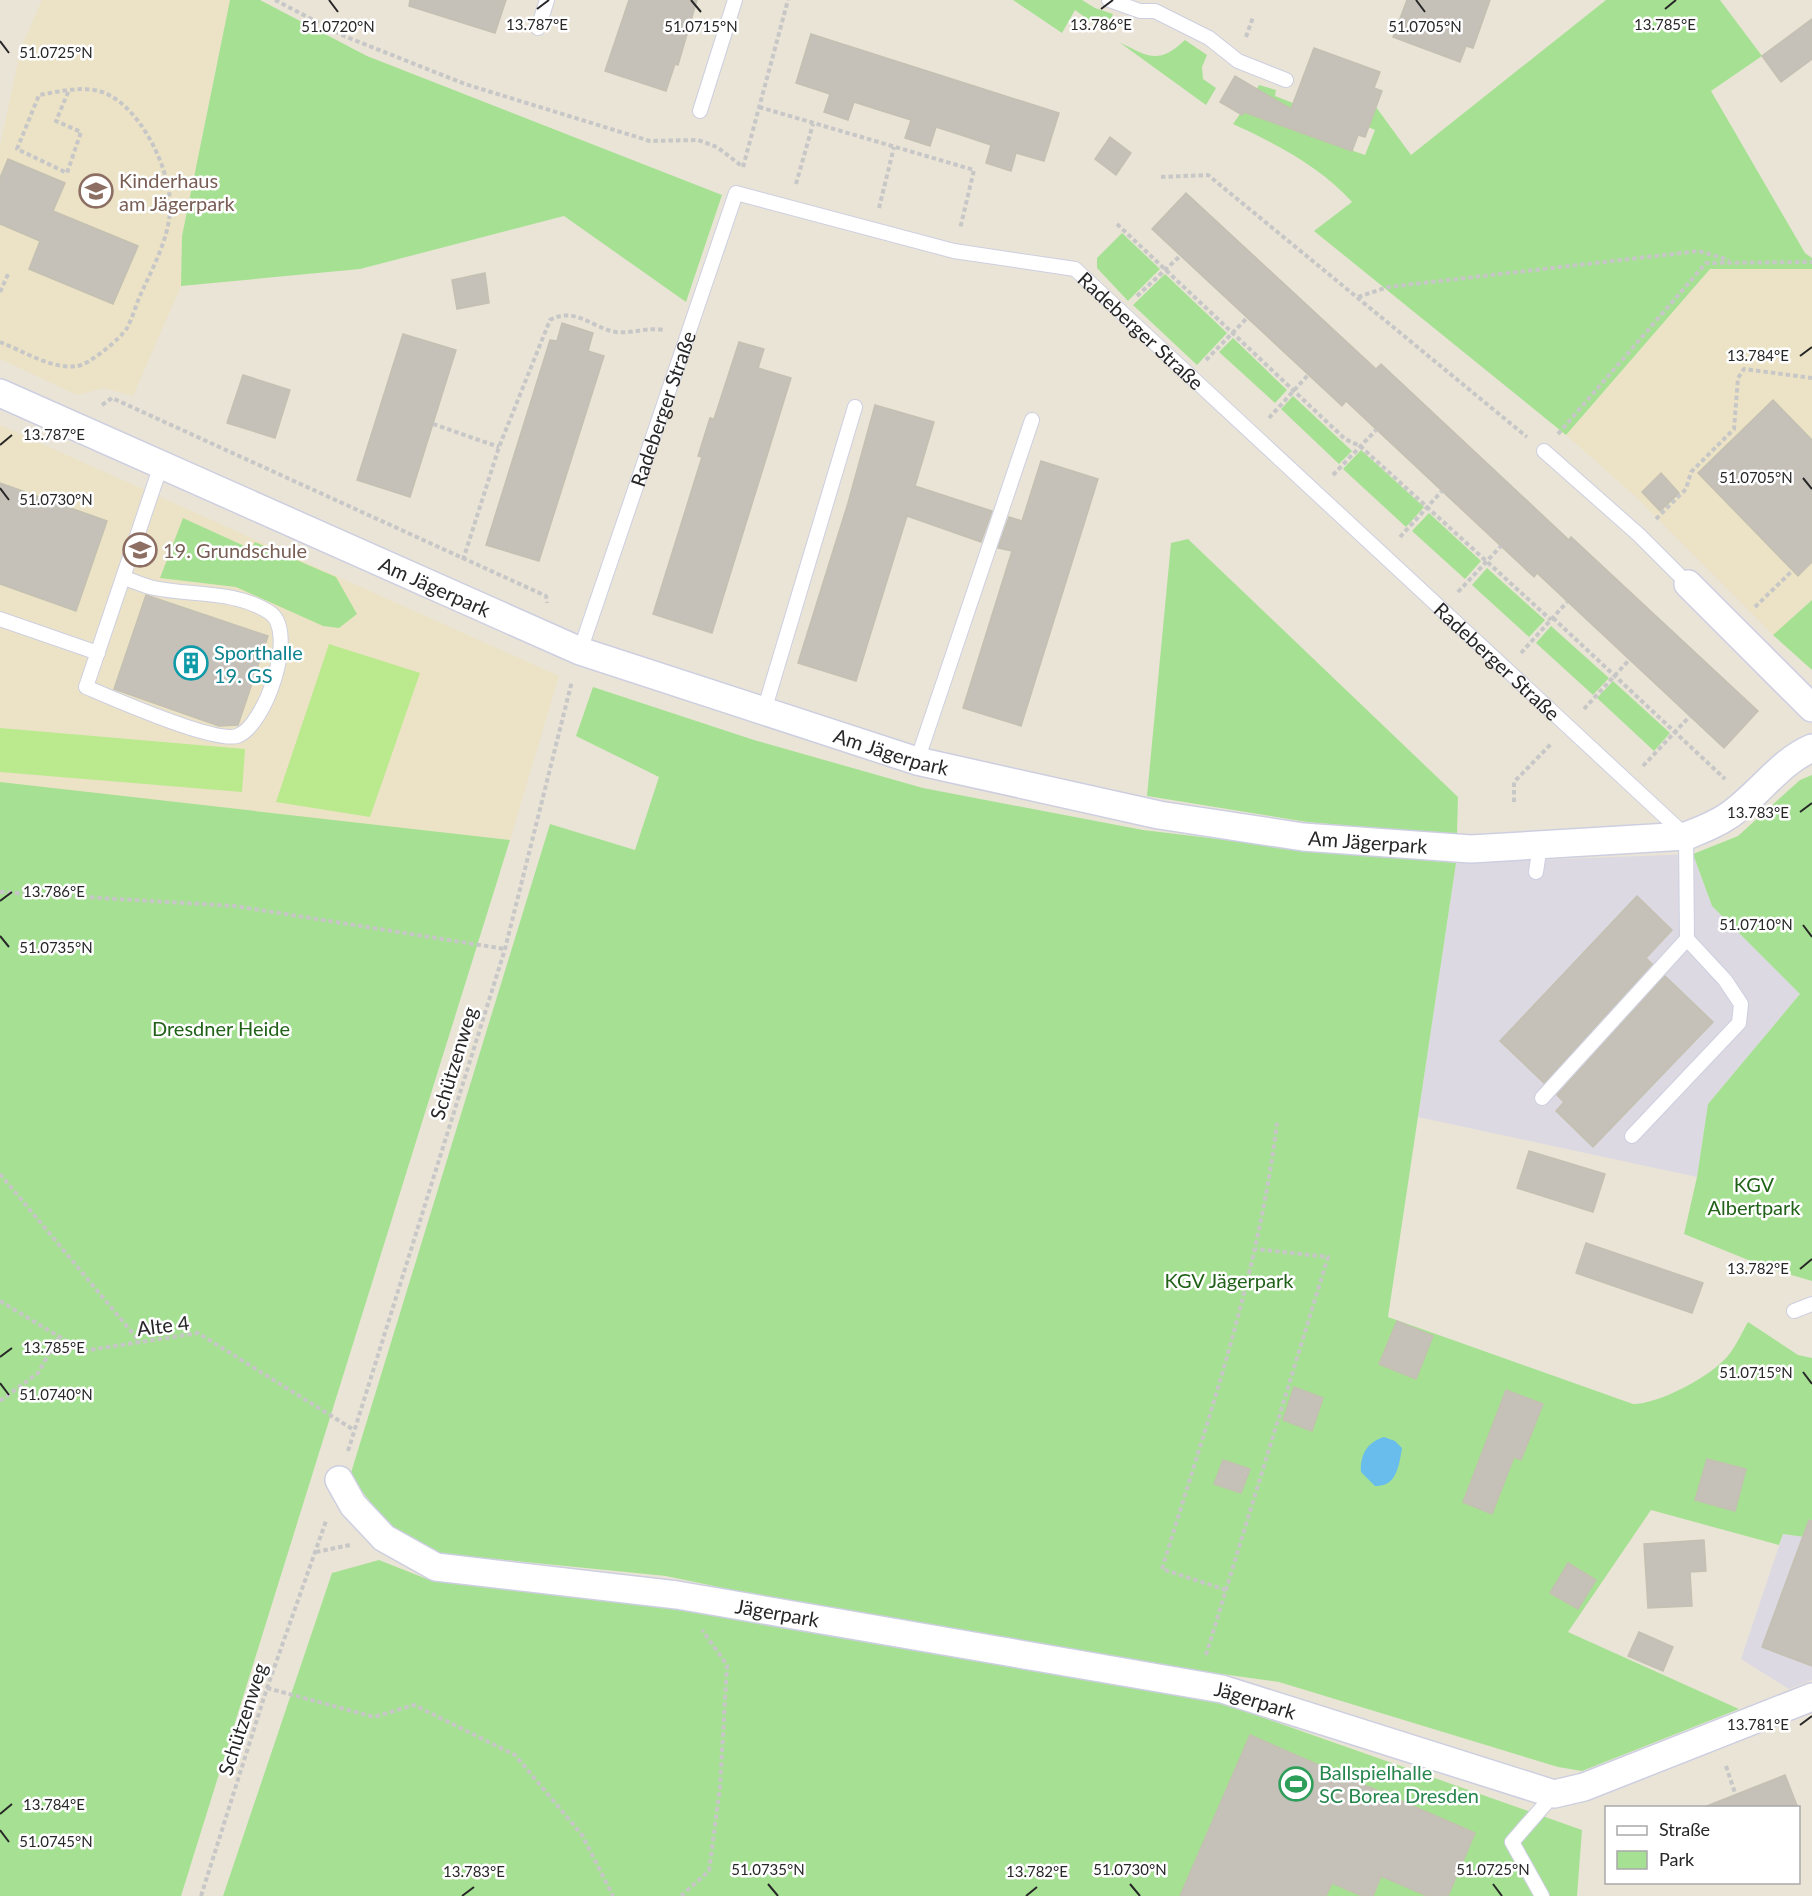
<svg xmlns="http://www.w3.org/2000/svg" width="1812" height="1896" font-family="Lato,sans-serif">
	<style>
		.industrial { fill: #dcd9e2 }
		.education { fill: #ece3c6 }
		.green { fill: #a6e193 }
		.pitch { fill: #bae98e }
		.water { fill: #69bded }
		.building { fill: #c5c0b8; stroke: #c4c0b2; stroke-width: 1.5 }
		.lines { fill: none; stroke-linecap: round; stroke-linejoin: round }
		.service-casing { stroke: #cdcfe0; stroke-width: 16 }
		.minor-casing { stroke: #cdcfe0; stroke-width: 30 }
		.path { stroke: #c7c7c7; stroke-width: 4; stroke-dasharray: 4.5 3; stroke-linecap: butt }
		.service { stroke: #fff; stroke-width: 14 }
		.minor { stroke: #fff; stroke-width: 27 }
		.ticks { fill: none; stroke: #272727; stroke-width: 2 }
		.labels { text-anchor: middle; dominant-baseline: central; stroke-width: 5; stroke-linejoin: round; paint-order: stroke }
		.education-label { font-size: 20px; fill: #785e54; stroke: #fff; text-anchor: start }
		.street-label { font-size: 20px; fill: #272727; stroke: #fff }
		.culture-label { font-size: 20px; fill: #0d838f; stroke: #fff; text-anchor: start }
		.park-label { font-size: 20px; fill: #216219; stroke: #fff }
		.leisure-label { font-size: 20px; fill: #27864d; stroke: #fff; text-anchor: start }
		.ticks-label { font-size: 15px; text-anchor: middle; fill: #272727; stroke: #fff; stroke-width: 5; stroke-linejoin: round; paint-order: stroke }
	</style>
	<rect width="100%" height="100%" fill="#eae4d7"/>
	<g class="industrial">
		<polygon points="1693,854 1712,906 1800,994 1708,1104 1697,1177 1418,1117 1456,863"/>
		<polygon points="1783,1534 1812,1538 1812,1680 1789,1689 1741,1659"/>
	</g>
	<g class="education">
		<polygon points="42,0 230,0 182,236 181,286 133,396 104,388 77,395 0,359 0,146 21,48"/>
		<polygon points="1710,269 1812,269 1812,600 1773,635 1634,495 1566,435"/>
		<polygon points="0,425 559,676 510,840 0,788"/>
	</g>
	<g class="green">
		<polygon points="230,0 260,0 367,56 722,195 686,302 564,216 360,269 181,286 182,236"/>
		<polygon points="1013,0 1082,0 1095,8 1113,14 1105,32 1075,10 1062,33"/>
		<path d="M1606,0h114l42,56 -51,35 94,162 7,5v11h-102l-144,166 -252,-204 38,-29c-31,-35 -77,-59 -119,-78l7,-10 2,1 17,-30 17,5 -1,6 18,7 -8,24 80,28 10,-25 -7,-3 8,-20 35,48z"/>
		<path d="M1185,40l22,15 -5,12 1,12 13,9 -10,17 -87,-63c30,15 39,23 66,-2z"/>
		<polygon points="1122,233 1160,269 1128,301 1097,268 1097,258"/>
		<polygon points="1165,274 1227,333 1197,365 1133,305"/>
		<polygon points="1233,338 1287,390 1275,403 1219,352"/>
		<polygon points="1293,396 1352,451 1339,464 1281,409"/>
		<polygon points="1361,450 1424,507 1406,527 1343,469"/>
		<polygon points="1429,513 1481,561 1465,579 1412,531"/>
		<polygon points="183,518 251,549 255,542 336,577 357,614 339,628 323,626 236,587 160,578"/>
		<polygon points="1188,539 1458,797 1457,835 1307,822 1147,796 1171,543"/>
		<polygon points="1487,568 1545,620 1529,637 1472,585"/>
		<polygon points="1812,600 1812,670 1773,635"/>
		<polygon points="1551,626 1609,678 1593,695 1536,643"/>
		<polygon points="1613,681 1670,733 1654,751 1597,698"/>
		<path d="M593,687l161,53 169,48 220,42 158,19 155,14 -68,454 245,87c25,0 72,-25 90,-43 11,-10 18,-27 25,-39l50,33 14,3v180l-29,-4 -4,11 -128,-35 -83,122 171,77 -157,62 -24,-4 -279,-85 -317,-44 -296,-62 -230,-23 -49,-30 -37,-47 200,-652 85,26 24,-73 -83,-41z"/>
		<polygon points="1812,775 1812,1281 1768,1268 1684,1234 1697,1177 1708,1104 1800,994 1712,906 1693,854 1738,836 1800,780"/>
		<polygon points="0,782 510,840 181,1896 0,1896"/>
		<polygon points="379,1560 432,1581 661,1607 1219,1702 1582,1830 1577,1896 223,1896 332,1573"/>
	</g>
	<g class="pitch">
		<polygon points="329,644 420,673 370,817 276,802"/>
		<polygon points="0,728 245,749 242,792 0,772"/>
	</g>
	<path class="water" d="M1384,1437l11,4 7,7c-3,17 -5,39 -27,38l-14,-14c-1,-17 6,-30 23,-35z"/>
	<g class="building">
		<polygon points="410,0 506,0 495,33 409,6"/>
		<polygon points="629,0 697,0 678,65 675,64 666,91 605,71"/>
		<polygon points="1407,0 1490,0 1473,48 1466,46 1460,62 1393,37"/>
		<polygon points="1812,19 1812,59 1781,82 1762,56"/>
		<polygon points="811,34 1059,113 1044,161 1016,153 1011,171 986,163 991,145 961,135 936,127 930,146 905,138 911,120 879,110 854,102 848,120 824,112 830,94 796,83"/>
		<polygon points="1314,48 1380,72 1374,88 1382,91 1376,107 1365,137 1358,135 1352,151 1244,112 1242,115 1220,102 1235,76 1291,109"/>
		<polygon points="1110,137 1131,153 1116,175 1095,159"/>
		<polygon points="8,159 65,183 53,211 138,246 113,304 29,269 40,241 0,224 0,178"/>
		<polygon points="1186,193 1376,369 1381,364 1569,540 1571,537 1758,711 1724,748 1537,573 1534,577 1346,401 1342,406 1152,229"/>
		<polygon points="485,273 489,303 457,309 452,280"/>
		<polygon points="562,323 593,333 588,351 604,356 539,561 486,545 550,340 557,341"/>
		<polygon points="403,334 456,350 410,497 357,480"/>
		<polygon points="739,342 764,349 758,368 791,378 712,633 653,614 702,457 698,456 710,418 714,419"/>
		<polygon points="243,375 290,390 275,438 227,423"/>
		<polygon points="1773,400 1812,440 1812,562 1798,576 1698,473"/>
		<polygon points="875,405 934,422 915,486 992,511 981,542 907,516 856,681 798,663 848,503"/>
		<polygon points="1041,461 1098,479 1021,726 963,708 1012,551 998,548 1009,517 1022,521"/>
		<polygon points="1661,473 1679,493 1660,511 1642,492"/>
		<polygon points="0,483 107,521 76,611 0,584"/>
		<polygon points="146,595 268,636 238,725 219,726 114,689"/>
		<polygon points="1637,896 1672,930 1646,958 1652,964 1544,1083 1500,1041"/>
		<polygon points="1665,976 1713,1022 1593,1147 1556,1111 1564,1102 1557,1095"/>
		<polygon points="1529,1151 1605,1174 1593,1212 1517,1188"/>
		<polygon points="1586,1243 1703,1283 1692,1313 1576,1273"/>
		<polygon points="1397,1321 1433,1336 1416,1379 1379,1364"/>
		<polygon points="1294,1387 1323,1398 1312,1431 1283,1420"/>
		<polygon points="1506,1390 1543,1404 1521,1460 1514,1457 1492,1514 1463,1502"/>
		<polygon points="1707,1459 1746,1469 1735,1511 1695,1500"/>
		<polygon points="1223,1460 1250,1469 1241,1493 1214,1484"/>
		<polygon points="1809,1520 1812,1521 1812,1666 1762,1647"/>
		<polygon points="1704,1540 1706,1571 1690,1572 1692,1606 1648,1608 1644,1544"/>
		<polygon points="1568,1563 1596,1580 1578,1609 1550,1593"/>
		<polygon points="1639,1632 1673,1647 1663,1671 1628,1656"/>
		<polygon points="1250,1735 1475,1833 1448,1896 1427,1896 1381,1876 1373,1896 1362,1896 1332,1883 1326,1896 1180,1896"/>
		<polygon points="1785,1775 1798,1808 1708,1808 1707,1806"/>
	</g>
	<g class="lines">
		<defs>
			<g id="service">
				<polyline points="1109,0 1140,11 1155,11 1209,38 1238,61 1286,80"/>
				<polyline points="538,28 547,0"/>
				<polyline points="700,111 735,0"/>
				<polyline points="1544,451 1639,535 1688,584"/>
				<path d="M124,578c10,3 20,8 30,10 38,8 80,2 115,24 30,18 -4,115 -32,124 -23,7 -125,-38 -151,-49l75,-222"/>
				<polyline points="0,619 98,653"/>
				<path id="s1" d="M580,651l156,-458 218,58 121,18 611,567 1,103 -145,159"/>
				<polyline points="764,711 855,407"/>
				<polyline points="917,761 1032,420"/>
				<polyline points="1536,872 1540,845"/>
				<polyline points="1632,1136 1739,1023 1741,1004 1725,980 1687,939"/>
				<polyline points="1794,1311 1812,1304"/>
				<polyline points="1542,1896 1512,1842 1554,1794"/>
			</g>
			<g id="minor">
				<path id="s2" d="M0,393l580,258 337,110 242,54 144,22 168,12 215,-13c15,-6 29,-11 42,-20 30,-20 51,-54 84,-68"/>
				<polyline points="1688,584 1812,708"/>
				<path id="s3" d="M339,1480l14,25 31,33 52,29 241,28 545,94 332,105 30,-7 228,-90"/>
			</g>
		</defs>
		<use href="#service" class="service-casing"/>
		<use href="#minor" class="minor-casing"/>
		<g class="path">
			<polyline points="275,0 344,36 465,84 650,141 698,140 717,147 743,167"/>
			<polyline points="1246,37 1253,17"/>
			<polyline points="759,107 974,170 960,229"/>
			<polyline points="743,167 788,0"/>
			<polyline points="1161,177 1208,175 1527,437"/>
			<polyline points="796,184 813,124"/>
			<polyline points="879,208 894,147"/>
			<polyline points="1117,224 1345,439 1360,446 1551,620"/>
			<polyline points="0,292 9,272"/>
			<polyline points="1137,296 1180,256"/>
			<polyline points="1358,297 1388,287 1699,251 1729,260"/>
			<path d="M0,342c23,9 53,28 77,24 12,-1 44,-28 50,-38 5,-9 8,-20 12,-30 12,-27 28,-55 31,-85 4,-40 -33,-117 -76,-123 -18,-3 -37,2 -55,5l-22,54 50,24 14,-41 -25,-11 13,-31"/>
			<polyline points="1206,360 1247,318"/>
			<polyline points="102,405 112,398 546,596 547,603"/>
			<polyline points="1269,418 1308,375"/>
			<polyline points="433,424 499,447"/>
			<polyline points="1558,434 1706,263 1812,262"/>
			<polyline points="1333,475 1376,430"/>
			<polyline points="1656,519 1686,489 1691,472 1734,429 1738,378 1744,369 1812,378"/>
			<polyline points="1400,537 1442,491"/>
			<path d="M463,560l36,-113 51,-127c25,-14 42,8 66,12 16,2 31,-5 47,-2"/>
			<polyline points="1458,592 1501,546"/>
			<polyline points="1755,607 1792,571"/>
			<polyline points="1553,618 1725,779"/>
			<polyline points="1521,653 1567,602"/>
			<polyline points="1584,709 1629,660"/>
			<polyline points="1643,766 1690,716"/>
			<polyline points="1514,802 1514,782 1552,743"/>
			<polyline points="0,892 235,906 505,949"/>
			<polyline points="0,1174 140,1342"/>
			<polyline points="0,1301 83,1351 198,1333 354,1430"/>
			<polyline points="0,1401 38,1373 58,1338"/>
			<polyline points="348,1451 505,949 572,681"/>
			<polyline points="316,1552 350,1545"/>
			<path d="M1226,1590l-64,-21c45,-147 96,-292 115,-446"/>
			<polyline points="1206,1655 1328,1257 1256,1249"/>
			<polyline points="267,1688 374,1717 414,1705 515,1755 582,1835 613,1896"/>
			<polyline points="1726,1766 1735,1793"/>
			<polyline points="201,1896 267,1688 326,1521"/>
			<polyline points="681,1896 709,1871 720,1787 727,1665 702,1630"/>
		</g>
		<use href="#service" class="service"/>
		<use href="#minor" class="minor"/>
	</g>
	<path class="ticks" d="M329,0l9,12M691,0l10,12M1416,0l9,12M537,9l12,-9M1101,9l12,-9M1665,9l11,-9M0,41l9,12M1800,356l12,-9M0,445l12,-10M1803,478l9,11M0,488l9,12M1800,812l12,-9M0,901l12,-9M1803,925l9,12M0,936l9,11M1800,1269l12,-10M0,1357l12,-9M1803,1372l9,12M0,1383l9,12M1800,1725l12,-9M0,1814l12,-10M0,1830l9,12M768,1884l10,12M1130,1884l10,12M1493,1884l9,12M462,1896l12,-9M1026,1896l11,-9"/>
	<defs>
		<symbol id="school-ring" viewBox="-11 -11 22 22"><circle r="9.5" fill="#fff" stroke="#8d6e63" stroke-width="1.5"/><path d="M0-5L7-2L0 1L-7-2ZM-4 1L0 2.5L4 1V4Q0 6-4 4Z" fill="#8d6e63"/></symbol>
		<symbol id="building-ring" viewBox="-11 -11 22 22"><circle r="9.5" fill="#fff" stroke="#0f9aa8" stroke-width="1.5"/><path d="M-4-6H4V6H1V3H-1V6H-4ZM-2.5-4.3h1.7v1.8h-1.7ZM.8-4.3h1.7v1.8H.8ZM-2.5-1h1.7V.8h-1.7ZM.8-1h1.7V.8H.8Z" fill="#0f9aa8"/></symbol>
		<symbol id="stadium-ring" viewBox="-11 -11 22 22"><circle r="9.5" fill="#fff" stroke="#2e9e5b" stroke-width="1.5"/><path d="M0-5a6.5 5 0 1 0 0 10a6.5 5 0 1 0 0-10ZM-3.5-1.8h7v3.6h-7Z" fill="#2e9e5b"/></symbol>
	</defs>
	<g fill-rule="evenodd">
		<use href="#school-ring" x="77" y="172" width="38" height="38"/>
		<use href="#school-ring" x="121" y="531" width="38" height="38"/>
		<use href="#building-ring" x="172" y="644" width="38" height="38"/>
		<use href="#stadium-ring" x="1277" y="1765" width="38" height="38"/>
	</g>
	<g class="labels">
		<g class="education-label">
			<text x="119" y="180">Kinderhaus<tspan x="119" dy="23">am Jägerpark</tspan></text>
			<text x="163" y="550">19. Grundschule</text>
		</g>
		<g class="street-label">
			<text stroke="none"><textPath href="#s1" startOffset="922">Radeberger Straße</textPath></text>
			<text stroke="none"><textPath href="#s1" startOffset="256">Radeberger Straße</textPath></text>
			<text stroke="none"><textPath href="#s2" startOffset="476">Am Jägerpark</textPath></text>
			<text stroke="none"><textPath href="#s1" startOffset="1408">Radeberger Straße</textPath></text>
			<text stroke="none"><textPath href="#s2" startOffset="962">Am Jägerpark</textPath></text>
			<text stroke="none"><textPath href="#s2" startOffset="1448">Am Jägerpark</textPath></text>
			<text transform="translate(453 1063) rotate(-73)">Schützenweg</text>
			<text transform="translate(163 1325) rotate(-7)">Alte 4</text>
			<text stroke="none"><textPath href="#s3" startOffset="478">Jägerpark</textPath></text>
			<text stroke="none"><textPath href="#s3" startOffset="964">Jägerpark</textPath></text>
			<text transform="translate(242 1719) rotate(-72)">Schützenweg</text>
		</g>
		<g class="culture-label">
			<text x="214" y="652">Sporthalle<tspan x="214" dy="23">19. GS</tspan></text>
		</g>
		<g class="park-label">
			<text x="221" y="1028">Dresdner Heide</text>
			<text x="1754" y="1184">KGV<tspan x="1754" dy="23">Albertpark</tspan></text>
			<text x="1229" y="1280">KGV Jägerpark</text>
		</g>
		<g class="leisure-label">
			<text x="1319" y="1772">Ballspielhalle<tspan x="1319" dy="23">SC Borea Dresden</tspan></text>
		</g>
	</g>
	<g class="ticks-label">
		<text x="537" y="30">13.787°E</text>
		<text x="1101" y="30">13.786°E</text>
		<text x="1665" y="30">13.785°E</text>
		<text x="1425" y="32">51.0705°N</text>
		<text x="338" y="32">51.0720°N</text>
		<text x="701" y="32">51.0715°N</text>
		<text x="56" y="58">51.0725°N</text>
		<text x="1758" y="361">13.784°E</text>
		<text x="54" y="440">13.787°E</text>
		<text x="1756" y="483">51.0705°N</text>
		<text x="56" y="505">51.0730°N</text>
		<text x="1758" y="818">13.783°E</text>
		<text x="54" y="897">13.786°E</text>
		<text x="1756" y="930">51.0710°N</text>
		<text x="56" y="953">51.0735°N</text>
		<text x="1758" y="1274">13.782°E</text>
		<text x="54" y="1353">13.785°E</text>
		<text x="1756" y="1378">51.0715°N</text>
		<text x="56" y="1400">51.0740°N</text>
		<text x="1758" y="1730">13.781°E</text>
		<text x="54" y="1810">13.784°E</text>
		<text x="56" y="1847">51.0745°N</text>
		<text x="768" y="1875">51.0735°N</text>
		<text x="1130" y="1875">51.0730°N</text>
		<text x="1493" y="1875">51.0725°N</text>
		<text x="474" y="1877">13.783°E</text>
		<text x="1037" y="1877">13.782°E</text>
	</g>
	<rect x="1605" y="1806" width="195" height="78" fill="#ffffff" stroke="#a9a9a9" stroke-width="1.5"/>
	<rect x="1617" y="1826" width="30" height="9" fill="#ffffff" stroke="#a9a9a9" stroke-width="1.5"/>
	<text x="1659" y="1836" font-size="18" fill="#272727">Straße</text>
	<rect x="1617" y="1851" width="30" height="18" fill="#a6e193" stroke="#a9a9a9" stroke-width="1.5"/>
	<text x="1659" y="1866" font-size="18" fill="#272727">Park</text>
</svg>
